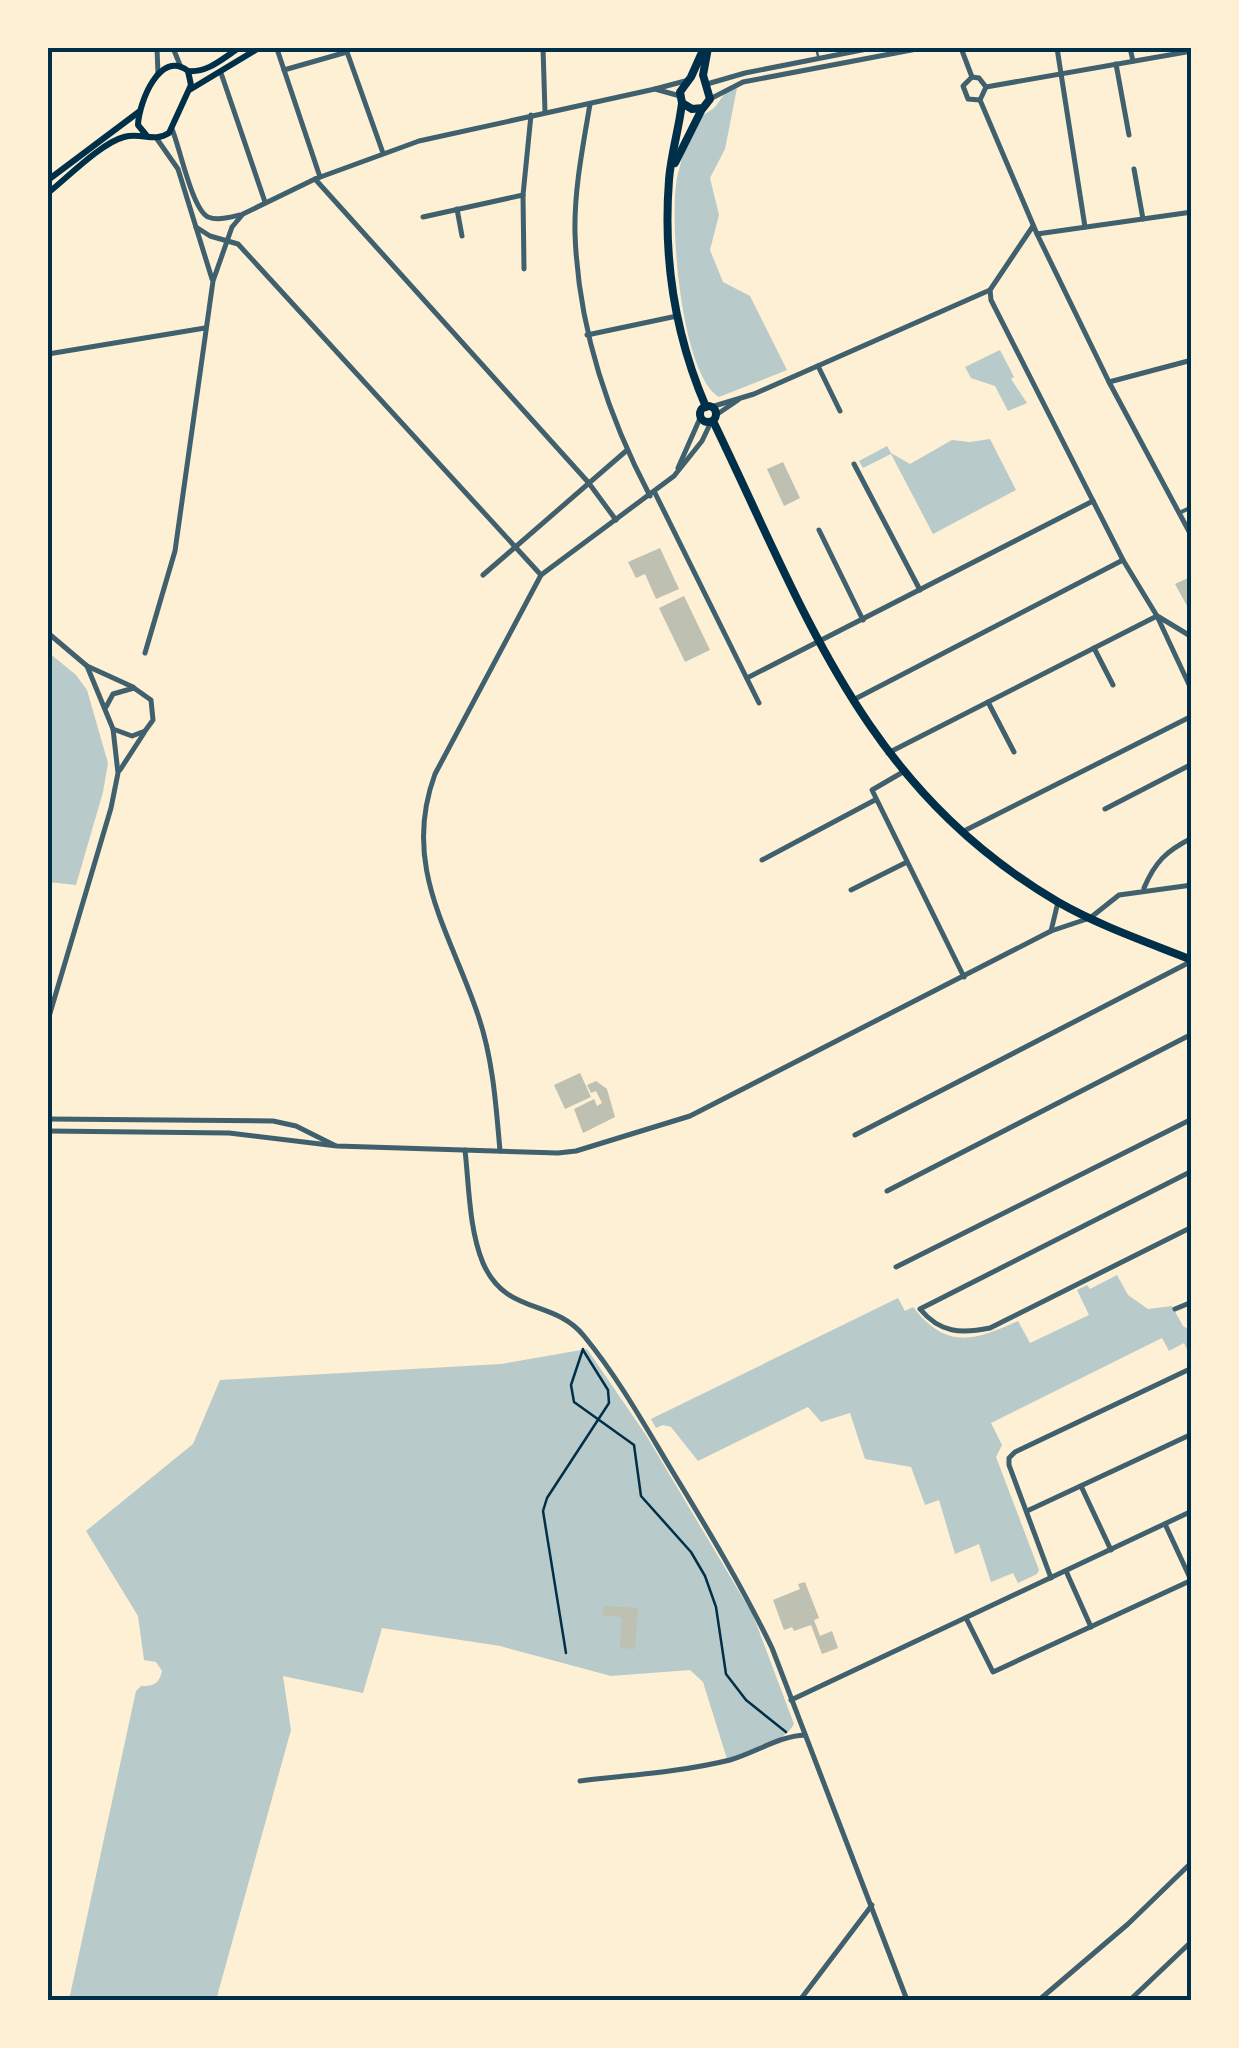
<svg xmlns="http://www.w3.org/2000/svg" width="1239" height="2048" font-family="Bitter,serif">
	<style>
		.green { fill: #b9caca }
		.building { fill: #bec0b2 }
		.lines { fill: none; stroke-linecap: round; stroke-linejoin: round }
		.path { stroke: #003049; stroke-width: 2.5 }
		.service { stroke: #3f606c; stroke-width: 2.5 }
		.pedestrian { stroke: #3f606c; stroke-width: 4 }
		.minor { stroke: #3f606c; stroke-width: 5 }
		.tertiary { stroke: #3f606c; stroke-width: 5 }
		.secondary { stroke: #003049; stroke-width: 6 }
		.primary { stroke: #003049; stroke-width: 8 }
		.neatline { fill: none; stroke: #003049; stroke-width: 4 }
	</style>
	<rect width="100%" height="100%" fill="#fdf0d5"/>
	<g class="green">
		<path d="M737,88l-12,61 -15,29 9,37 -9,35 13,32 27,14 37,74 -68,27c-38,-23 -50,-174 -42,-219 4,-16 11,-44 20,-57 5,-7 13,-9 18,-14 8,-10 9,-16 22,-19z"/>
		<polygon points="1000,350 1014,377 1011,379 1027,403 1008,411 995,386 971,378 965,367"/>
		<polygon points="990,439 1016,490 933,534 891,454 863,468 859,461 887,446 891,453 910,464 952,440 970,442"/>
		<polygon points="48,652 76,675 87,690 108,763 103,792 76,885 48,882"/>
		<path d="M1117,1275l11,20 20,14 24,-3 11,20 8,5v27l-7,-15 -15,8 -7,-13 -171,85 11,22 -6,12 43,113 -2,4 -19,9 -5,-10 -22,9 -12,-38 -24,10 -16,-54 -14,5 -14,-38 -46,-8 -15,-46 -29,9 -13,-15 -110,54 -27,-34 -8,-2 -7,3 -5,-9 247,-121 7,13 8,-4c34,43 60,34 105,14l12,22 59,-28 -12,-25 10,-5 3,4z"/>
		<path d="M587,1349l59,86 107,180 41,109c-11,20 -45,28 -67,35l-24,-77 -13,-12 -79,6 -111,-30 -118,-18 -19,65 -80,-17 8,54 -75,270h-147l67,-309 5,-5c13,0 18,-2 21,-15l-6,-9 -12,-2 -6,-44 -52,-85 107,-87 27,-64 281,-16z"/>
	</g>
	<g class="building">
		<polygon points="783,462 800,498 784,506 767,469"/>
		<polygon points="660,548 679,589 656,599 645,574 636,578 628,562"/>
		<polygon points="1192,576 1192,615 1175,584"/>
		<polygon points="684,596 710,650 685,662 659,608"/>
		<polygon points="580,1073 591,1097 565,1109 554,1085"/>
		<polygon points="596,1081 607,1089 615,1117 583,1133 574,1109 594,1099 597,1106 602,1103 596,1091 591,1093 587,1085"/>
		<polygon points="805,1582 819,1618 814,1620 820,1636 832,1631 838,1648 822,1654 811,1625 794,1631 792,1627 784,1630 773,1600 800,1589 798,1584"/>
		<polygon points="603,1606 638,1608 635,1649 620,1648 622,1617 602,1615"/>
	</g>
	<g class="lines">
		<g class="path">
			<polyline points="583,1349 571,1385 574,1402 634,1445 641,1496 691,1552 705,1576 716,1607 726,1674 746,1700 786,1732"/>
			<polyline points="566,1653 543,1511 547,1498 609,1403 608,1390 583,1350"/>
		</g>
		<polyline class="service" points="816,48 818,56"/>
		<polyline class="pedestrian" points="1179,513 1192,507"/>
		<g class="minor">
			<polyline points="157,48 158,74"/>
			<polyline points="173,48 180,65"/>
			<polyline points="543,48 545,112"/>
			<polyline points="1057,48 1085,227"/>
			<polyline points="1130,48 1133,61"/>
			<polyline points="277,49 320,177"/>
			<polyline points="1116,64 1129,135"/>
			<polyline points="284,70 347,52 383,153"/>
			<polyline points="221,73 265,202"/>
			<polyline points="680,96 655,89 689,80"/>
			<polyline points="980,100 1037,234 1109,382 1192,537"/>
			<path d="M590,104c-7,42 -16,86 -15,129 3,94 32,181 75,263"/>
			<path d="M172,129c8,19 20,80 36,88 10,4 22,0 32,-2"/>
			<polyline points="157,139 178,169 212,279"/>
			<polyline points="1134,169 1143,219"/>
			<polyline points="315,179 588,482 616,520"/>
			<polyline points="457,209 462,236"/>
			<polyline points="423,217 523,195"/>
			<polyline points="196,227 210,236 238,244 541,575"/>
			<polyline points="1037,234 1192,212"/>
			<polyline points="524,269 523,195 531,115"/>
			<polyline points="990,290 991,300 1123,560 1157,616 1192,691"/>
			<polyline points="587,335 677,316"/>
			<polyline points="48,354 205,328"/>
			<polyline points="818,366 840,411"/>
			<polyline points="1109,382 1192,360"/>
			<polyline points="711,407 754,394 990,290 1033,226"/>
			<polyline points="716,415 738,400"/>
			<polyline points="854,464 920,590"/>
			<polyline points="678,468 701,416"/>
			<polyline points="655,493 759,703"/>
			<polyline points="819,530 863,620"/>
			<polyline points="483,575 626,451"/>
			<polyline points="1159,617 1192,637"/>
			<polyline points="48,633 87,666 133,687"/>
			<polyline points="1094,648 1113,685"/>
			<polyline points="145,653 175,551 213,281 232,227 243,214 315,179 419,141 655,89"/>
			<polyline points="87,666 113,729 132,736 145,731 153,720 151,700 134,688 113,694 106,707"/>
			<polyline points="747,678 1093,501"/>
			<polyline points="855,699 1123,560"/>
			<polyline points="988,702 1014,752"/>
			<polyline points="888,753 1157,616"/>
			<polyline points="120,770 144,733"/>
			<polyline points="903,772 872,790 964,977"/>
			<polyline points="1105,809 1192,764"/>
			<polyline points="962,832 1192,716"/>
			<polyline points="762,860 875,800"/>
			<path d="M1144,888c11,-26 22,-37 48,-50"/>
			<polyline points="851,890 905,863"/>
			<polyline points="1051,931 1058,902"/>
			<polyline points="48,1020 111,808 118,773 113,729"/>
			<polyline points="48,1119 273,1121 296,1126 334,1145"/>
			<polyline points="48,1131 229,1133 337,1146 558,1153 576,1151 690,1116 1051,931 1090,918 1119,895 1192,885"/>
			<polyline points="855,1135 1192,961"/>
			<path d="M465,1150c4,36 4,79 18,113 23,53 70,35 101,73 33,40 60,88 87,133 36,59 71,117 101,179l135,352"/>
			<path d="M500,1151c-4,-46 -7,-92 -22,-136 -28,-84 -77,-149 -43,-241l106,-199 133,-99 28,-35 9,-19"/>
			<path d="M1192,1171l-272,138c20,24 41,25 70,19l202,-101"/>
			<polyline points="887,1191 1192,1034"/>
			<polyline points="896,1267 1192,1119"/>
			<polyline points="1175,1309 1192,1302"/>
			<polyline points="1081,1486 1111,1550"/>
			<polyline points="1027,1511 1192,1434"/>
			<polyline points="1165,1524 1191,1580"/>
			<polyline points="1066,1571 1091,1627"/>
			<polyline points="1051,1578 1009,1465 1009,1458 1015,1452 1192,1368"/>
			<polyline points="966,1618 993,1672 1192,1580"/>
			<polyline points="791,1700 1192,1511"/>
			<path d="M580,1781c50,-6 101,-9 150,-21 25,-7 49,-24 75,-25"/>
			<polyline points="800,2000 872,1905"/>
			<polyline points="1130,2000 1192,1941"/>
		</g>
		<g class="tertiary">
			<polyline points="961,48 972,77"/>
			<polyline points="972,77 963,86 968,99 980,100 986,87"/>
			<polyline points="972,77 979,78 986,87"/>
			<polyline points="707,84 745,73 872,48"/>
			<polyline points="986,87 1192,51"/>
			<polyline points="710,99 743,82 922,48"/>
			<polyline points="1039,2000 1128,1924 1192,1862"/>
		</g>
		<g class="secondary">
			<path d="M188,71c20,2 35,-13 51,-23"/>
			<polyline points="191,89 259,48"/>
			<polyline points="48,180 140,111"/>
			<path d="M48,193c19,-15 53,-50 76,-56 17,-5 30,6 45,-4l22,-48 -3,-14c-28,-22 -49,31 -50,54l9,11"/>
		</g>
		<g class="primary">
			<polyline points="704,48 691,77 680,92 682,103 692,109 703,108 710,99 703,75 708,48"/>
			<path d="M682,103c-3,26 -11,51 -13,77 -6,78 6,155 37,227"/>
			<polyline points="675,163 702,109"/>
			<circle cx="708" cy="414" r="8"/>
			<path d="M713,421c93,192 150,366 345,481 42,24 89,40 134,58"/>
		</g>
	</g>
	<rect width="1239" height="2048" fill="none" stroke="#fdf0d5" stroke-width="100"/>
	<rect x="50" y="50" width="1139" height="1948" class="neatline"/>
</svg>
